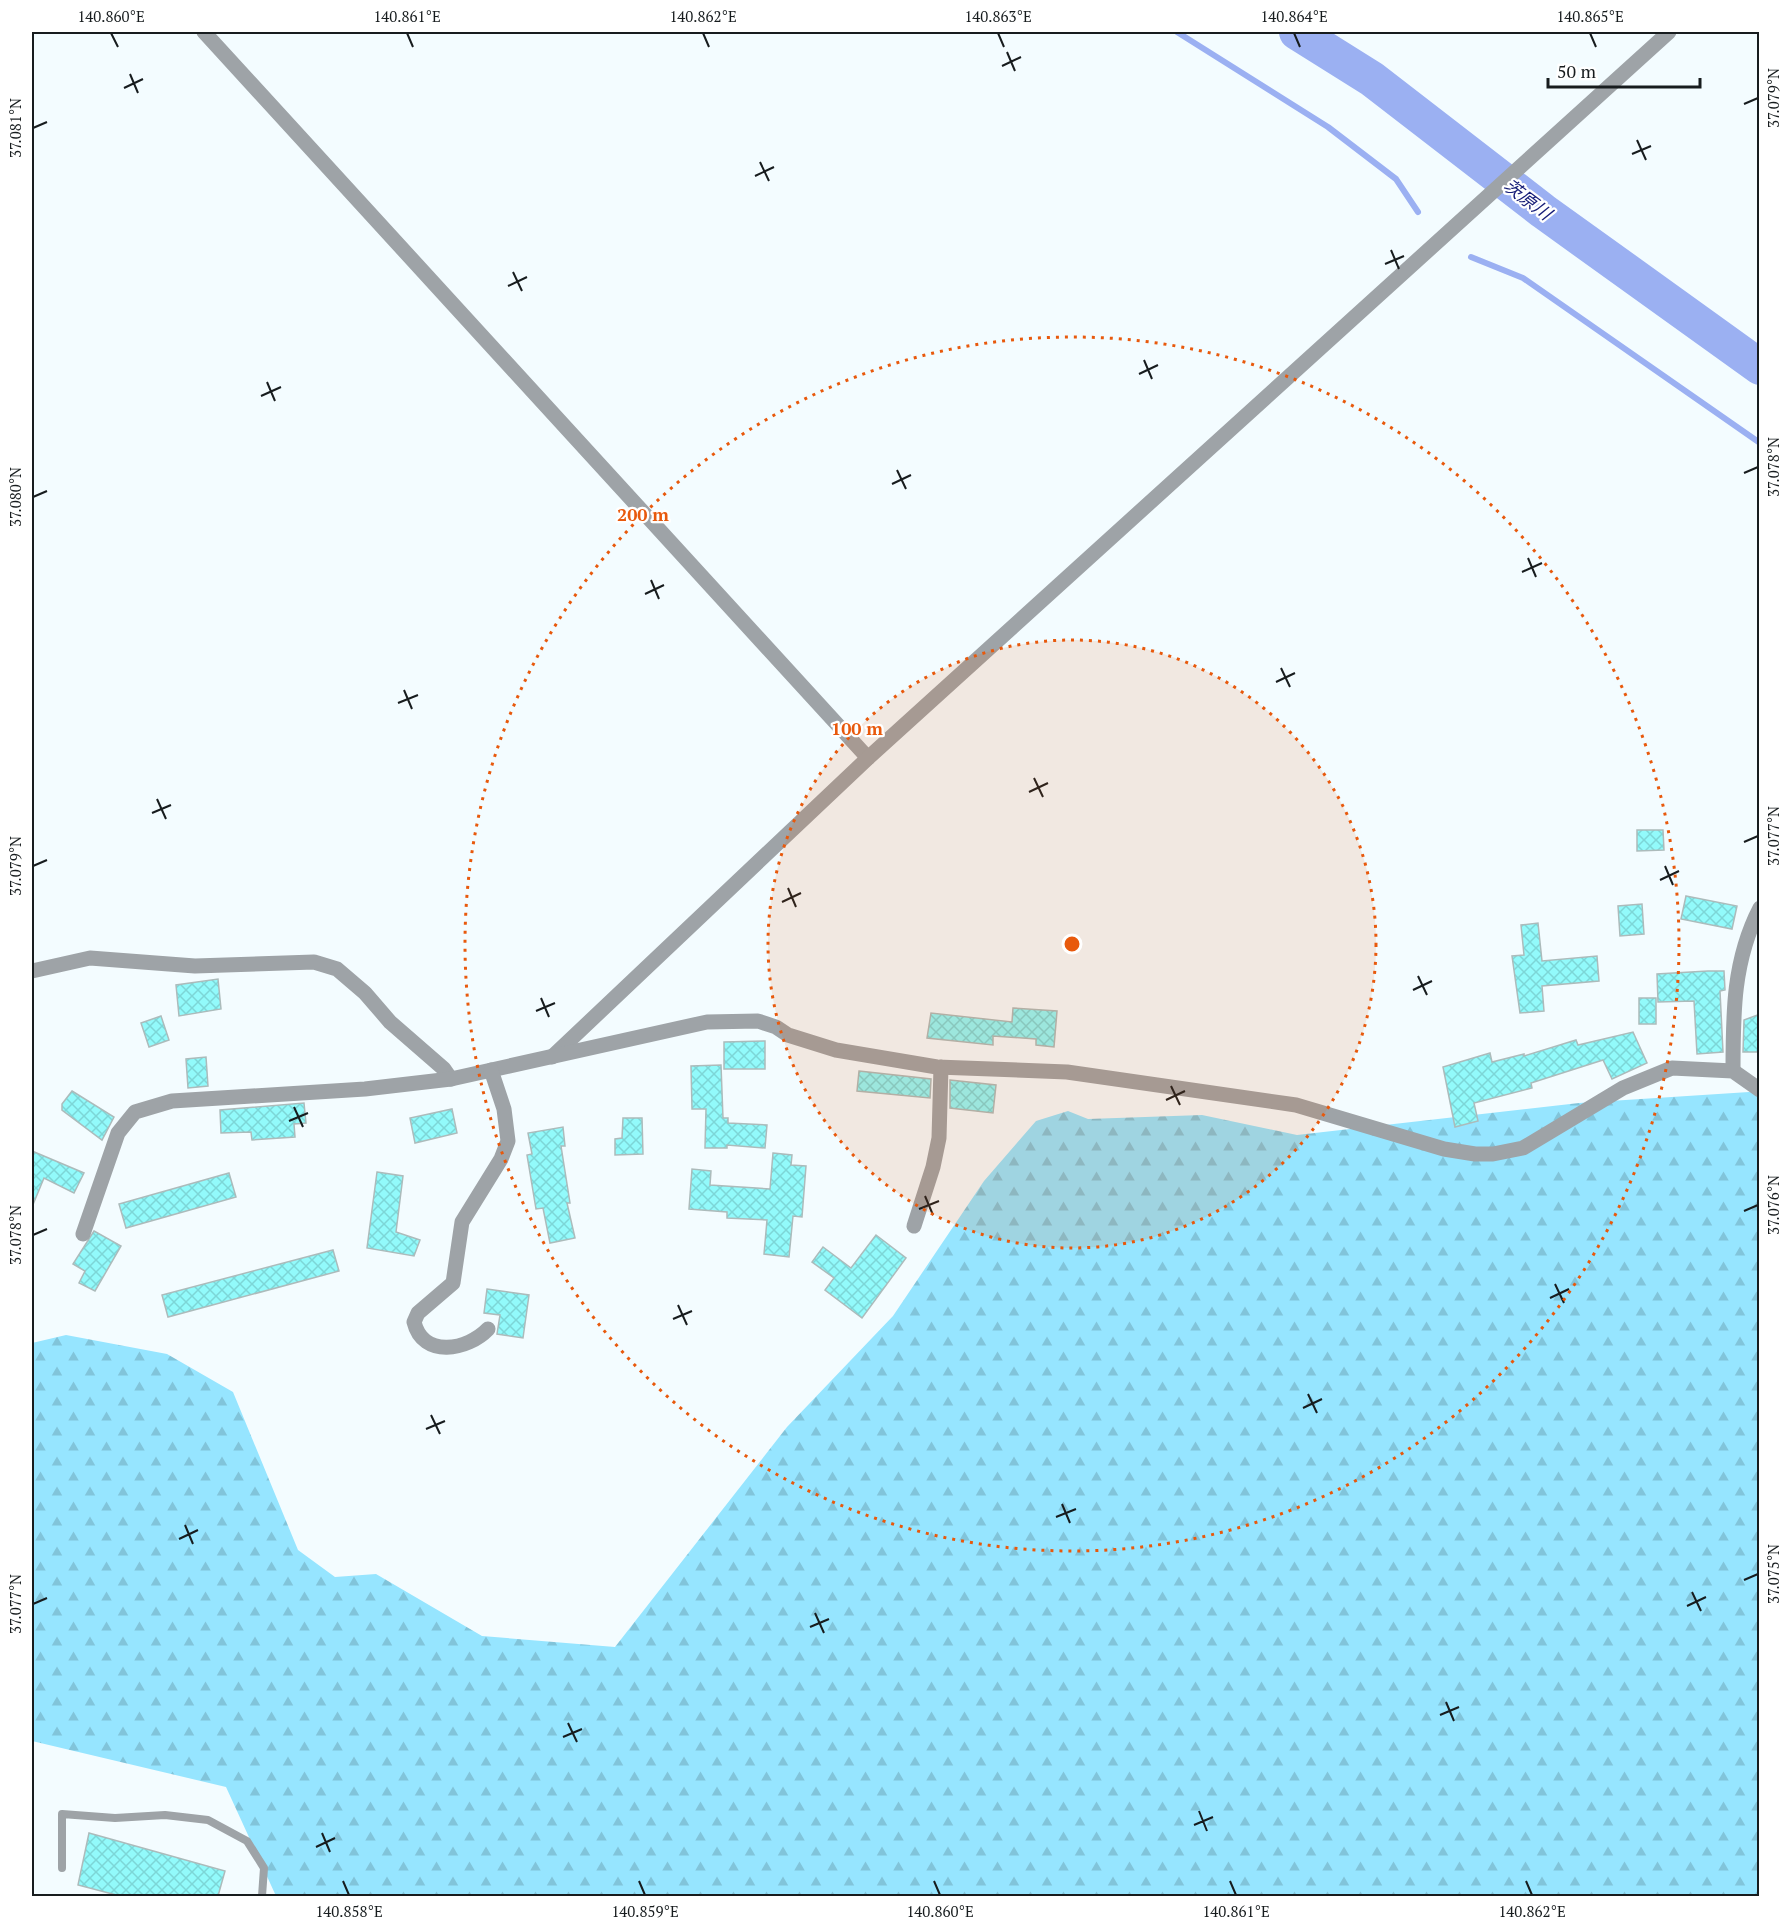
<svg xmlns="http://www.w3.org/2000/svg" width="1791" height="1928" font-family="'PT Serif','Noto Sans JP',serif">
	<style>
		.forest { fill: url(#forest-firs) }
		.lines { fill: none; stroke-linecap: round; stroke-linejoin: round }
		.stream { stroke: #9bb0f2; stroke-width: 6 }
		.river { stroke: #9bb0f2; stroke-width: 36 }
		.building { fill: url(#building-cross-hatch); stroke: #acbbbb; stroke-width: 1.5 }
		.service { stroke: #9ea3a7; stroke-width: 8 }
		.minor { stroke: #9ea3a7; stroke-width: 15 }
		.ticks { fill: none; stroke: #171c1e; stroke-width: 2 }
		.ring { fill: none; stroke: #e8590c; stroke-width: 3; stroke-dasharray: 3 6 }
		.labels { text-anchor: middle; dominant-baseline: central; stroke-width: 4.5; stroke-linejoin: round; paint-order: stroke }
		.water-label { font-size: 18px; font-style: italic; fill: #141b77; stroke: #fff }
		.centre { fill: #e8590c; stroke: #fff; stroke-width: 3 }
		.ring-label { font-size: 18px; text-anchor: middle; font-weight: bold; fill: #e8590c; stroke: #fff; stroke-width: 4.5; stroke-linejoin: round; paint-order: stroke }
		.neatline { fill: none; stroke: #171c1e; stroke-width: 2 }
		.ticks-label { font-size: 15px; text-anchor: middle; fill: #171c1e }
	</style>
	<defs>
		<pattern id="forest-firs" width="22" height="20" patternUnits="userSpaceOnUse" patternTransform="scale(1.5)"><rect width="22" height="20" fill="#96e5ff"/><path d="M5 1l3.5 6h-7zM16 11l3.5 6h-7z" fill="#81c4da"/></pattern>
		<pattern id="building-cross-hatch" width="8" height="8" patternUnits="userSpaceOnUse" patternTransform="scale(1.5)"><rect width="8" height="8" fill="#92fafb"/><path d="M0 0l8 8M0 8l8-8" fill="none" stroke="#7dd6d7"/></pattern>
	</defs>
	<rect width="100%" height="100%" fill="#f3fcff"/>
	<polygon class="forest" points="1749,1092 1759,1093 1759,1896 276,1896 226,1787 32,1741 32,1343 66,1335 167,1354 233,1392 298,1550 335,1577 376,1574 482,1636 615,1647 787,1427 893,1316 984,1181 1036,1121 1068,1111 1088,1119 1202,1115 1297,1135 1579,1103"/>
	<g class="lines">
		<g class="stream">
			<polyline points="1177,32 1328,127 1396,179 1418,212"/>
			<polyline points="1471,257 1523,278 1760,443"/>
		</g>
		<polyline class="river" points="1297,32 1372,79 1543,211 1760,367"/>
	</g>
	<g class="building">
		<polygon points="1637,830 1663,830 1664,850 1637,851"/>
		<polygon points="1686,896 1737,906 1732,929 1681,919"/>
		<polygon points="1642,904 1644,934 1620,936 1618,906"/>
		<polygon points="1538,923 1542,961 1597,956 1599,981 1542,986 1544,1011 1520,1013 1512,956 1524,955 1521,925"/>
		<polygon points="1708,971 1724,971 1725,990 1720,991 1723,1052 1697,1054 1694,1001 1658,1002 1657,974"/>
		<polygon points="218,979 221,1009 179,1016 176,985"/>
		<rect x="1639" y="998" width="17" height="26"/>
		<polygon points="1013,1008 1057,1011 1054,1047 1036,1045 1036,1039 993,1036 993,1045 927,1038 931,1013 1012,1022"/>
		<polygon points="1760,1014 1760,1052 1743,1052 1744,1020"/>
		<polygon points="161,1016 169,1040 149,1047 141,1023"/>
		<polygon points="1633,1032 1647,1063 1612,1079 1603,1060 1531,1083 1532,1088 1474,1103 1478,1121 1455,1127 1443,1067 1490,1053 1492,1062 1524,1054 1524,1056 1576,1040 1578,1045"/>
		<polygon points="765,1041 765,1069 724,1069 724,1042"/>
		<polygon points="206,1057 208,1086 188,1088 186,1059"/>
		<polygon points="721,1065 723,1118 728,1118 728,1123 767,1125 765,1148 727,1145 727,1148 705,1148 706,1109 692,1109 691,1066"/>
		<polygon points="859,1071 931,1079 930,1098 857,1091"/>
		<polygon points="950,1080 996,1085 993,1113 950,1108"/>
		<polygon points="72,1091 114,1117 102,1140 62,1110 62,1104"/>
		<polygon points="304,1103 306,1123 294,1124 295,1137 252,1140 251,1132 221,1133 220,1110"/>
		<polygon points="452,1109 457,1133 415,1143 410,1118"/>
		<polygon points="623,1118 642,1118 643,1154 615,1155 615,1139 622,1138"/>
		<polygon points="563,1127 565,1146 561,1146 570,1203 567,1203 575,1238 550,1243 543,1208 536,1209 527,1155 532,1154 528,1133"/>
		<polygon points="32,1151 84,1173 74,1193 44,1178 32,1207"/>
		<polygon points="773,1153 792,1155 791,1165 806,1166 802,1217 793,1216 789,1257 764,1254 767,1220 727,1218 727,1212 689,1209 692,1169 711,1171 710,1185 770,1189"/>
		<polygon points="377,1172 403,1176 396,1232 420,1240 414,1256 367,1248"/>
		<polygon points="229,1173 236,1197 126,1228 119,1204"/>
		<polygon points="94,1231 121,1246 95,1291 79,1283 85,1271 73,1264"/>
		<polygon points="876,1235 906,1258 862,1318 825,1290 834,1278 812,1262 823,1247 851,1268"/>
		<polygon points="333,1250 339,1271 168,1317 162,1295"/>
		<polygon points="487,1289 529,1295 523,1338 497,1334 500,1315 484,1313"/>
		<polygon points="89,1833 225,1871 218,1896 120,1896 78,1885"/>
	</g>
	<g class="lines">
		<polyline class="service" points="62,1868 62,1814 115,1818 165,1815 208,1820 247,1841 264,1868 262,1896"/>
		<g class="minor">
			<polyline points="204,32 868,758"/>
			<polyline points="32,971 90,958 195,966 314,962 337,969 365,993 390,1022 444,1069 451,1079"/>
			<polyline points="552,1057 868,758 1669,32"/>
			<path d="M1733,1071c0,-58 0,-111 27,-163"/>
			<polyline points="914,1226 933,1167 939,1138 941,1067"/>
			<polyline points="83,1234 118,1133 135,1112 172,1101 365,1089 451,1079 707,1022 758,1021 776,1027 788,1035 836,1050 937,1067 1067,1072 1296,1105 1444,1149 1475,1154 1493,1154 1523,1148 1623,1088 1672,1068 1733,1071 1760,1090"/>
			<path d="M488,1329c-20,21 -65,30 -74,-7l4,-9 35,-30 9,-61 39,-63 7,-18 -4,-32 -13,-39"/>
		</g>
	</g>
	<path class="ticks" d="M111,33l7,14M407,33l6,14M703,33l6,14M998,33l6,14M1294,33l6,14M1590,33l6,14M1007,52l8,19M1002,66l19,-9M130,74l8,19M124,88l19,-9M1744,104l14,-6M33,128l14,-6M1637,140l9,20M1632,154l19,-8M760,162l9,19M755,176l19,-9M1391,250l8,19M1385,264l19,-8M513,272l9,19M508,286l19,-9M1144,360l8,19M1139,374l19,-9M267,382l8,19M261,396l20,-9M897,470l9,19M1744,473l14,-6M892,484l19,-9M33,497l14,-6M1528,558l8,19M1522,572l20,-9M651,580l8,19M645,594l19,-9M1281,668l9,19M1276,682l19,-9M404,690l8,19M398,703l20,-8M1034,778l9,19M1029,792l19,-9M157,799l9,20M152,813l19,-8M1744,842l14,-6M33,866l14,-6M1665,866l8,19M1660,880l19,-9M788,888l8,19M782,902l19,-9M1418,976l9,19M1413,990l19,-9M541,998l8,19M536,1011l19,-8M1171,1086l9,19M1166,1100l19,-9M294,1107l9,20M289,1121l19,-8M925,1196l8,19M919,1209l20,-8M1744,1211l14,-6M33,1235l14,-6M1555,1284l9,19M1550,1298l19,-9M678,1305l9,20M673,1319l19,-8M1308,1394l9,19M1303,1408l19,-9M431,1415l9,19M426,1429l19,-8M1062,1504l8,19M1056,1517l20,-8M185,1525l8,19M179,1539l19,-9M1744,1580l14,-6M1692,1592l9,19M33,1604l14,-6M1687,1606l19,-9M815,1613l9,20M810,1627l19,-8M1446,1702l8,19M1440,1715l19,-8M568,1723l9,19M563,1737l19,-8M1199,1811l8,20M1194,1825l19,-8M322,1833l8,19M316,1847l19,-9M343,1881l6,14M639,1881l6,14M934,1881l6,14M1230,1881l6,14M1526,1881l6,14"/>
	<circle cx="1072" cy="944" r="304" fill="#e8590c" fill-opacity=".12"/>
	<g class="ring">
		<circle cx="1072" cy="944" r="304"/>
		<circle cx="1072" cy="944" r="607"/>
	</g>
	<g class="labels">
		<g class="water-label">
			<text transform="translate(1528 199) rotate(37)">茨原川</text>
		</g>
	</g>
	<circle cx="1072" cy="944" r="9" class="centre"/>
	<g class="ring-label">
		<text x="643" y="521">200 m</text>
		<text x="857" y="735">100 m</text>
	</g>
	<rect width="1791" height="1928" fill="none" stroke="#ffffff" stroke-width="66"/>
	<path d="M1548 78v9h152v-9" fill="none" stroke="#171c1e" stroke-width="3"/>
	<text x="1557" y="78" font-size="18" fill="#171c1e" stroke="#ffffff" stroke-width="4.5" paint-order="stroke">50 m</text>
	<rect x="33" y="33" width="1725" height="1862" class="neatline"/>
	<g class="ticks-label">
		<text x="111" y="22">140.860°E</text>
		<text x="407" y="22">140.861°E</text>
		<text x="703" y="22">140.862°E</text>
		<text x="998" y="22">140.863°E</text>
		<text x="1294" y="22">140.864°E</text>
		<text x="1590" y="22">140.865°E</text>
		<text transform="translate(1774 98) rotate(-90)" y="5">37.079°N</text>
		<text transform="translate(16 128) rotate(-90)" y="5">37.081°N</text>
		<text transform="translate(1774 467) rotate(-90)" y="5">37.078°N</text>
		<text transform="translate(16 497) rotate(-90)" y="5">37.080°N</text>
		<text transform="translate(1774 836) rotate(-90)" y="5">37.077°N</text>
		<text transform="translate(16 866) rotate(-90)" y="5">37.079°N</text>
		<text transform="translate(1774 1205) rotate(-90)" y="5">37.076°N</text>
		<text transform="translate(16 1235) rotate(-90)" y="5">37.078°N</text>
		<text transform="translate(1774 1574) rotate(-90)" y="5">37.075°N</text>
		<text transform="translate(16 1604) rotate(-90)" y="5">37.077°N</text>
		<text x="349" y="1917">140.858°E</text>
		<text x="645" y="1917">140.859°E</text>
		<text x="940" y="1917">140.860°E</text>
		<text x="1236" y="1917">140.861°E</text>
		<text x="1532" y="1917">140.862°E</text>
	</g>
</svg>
